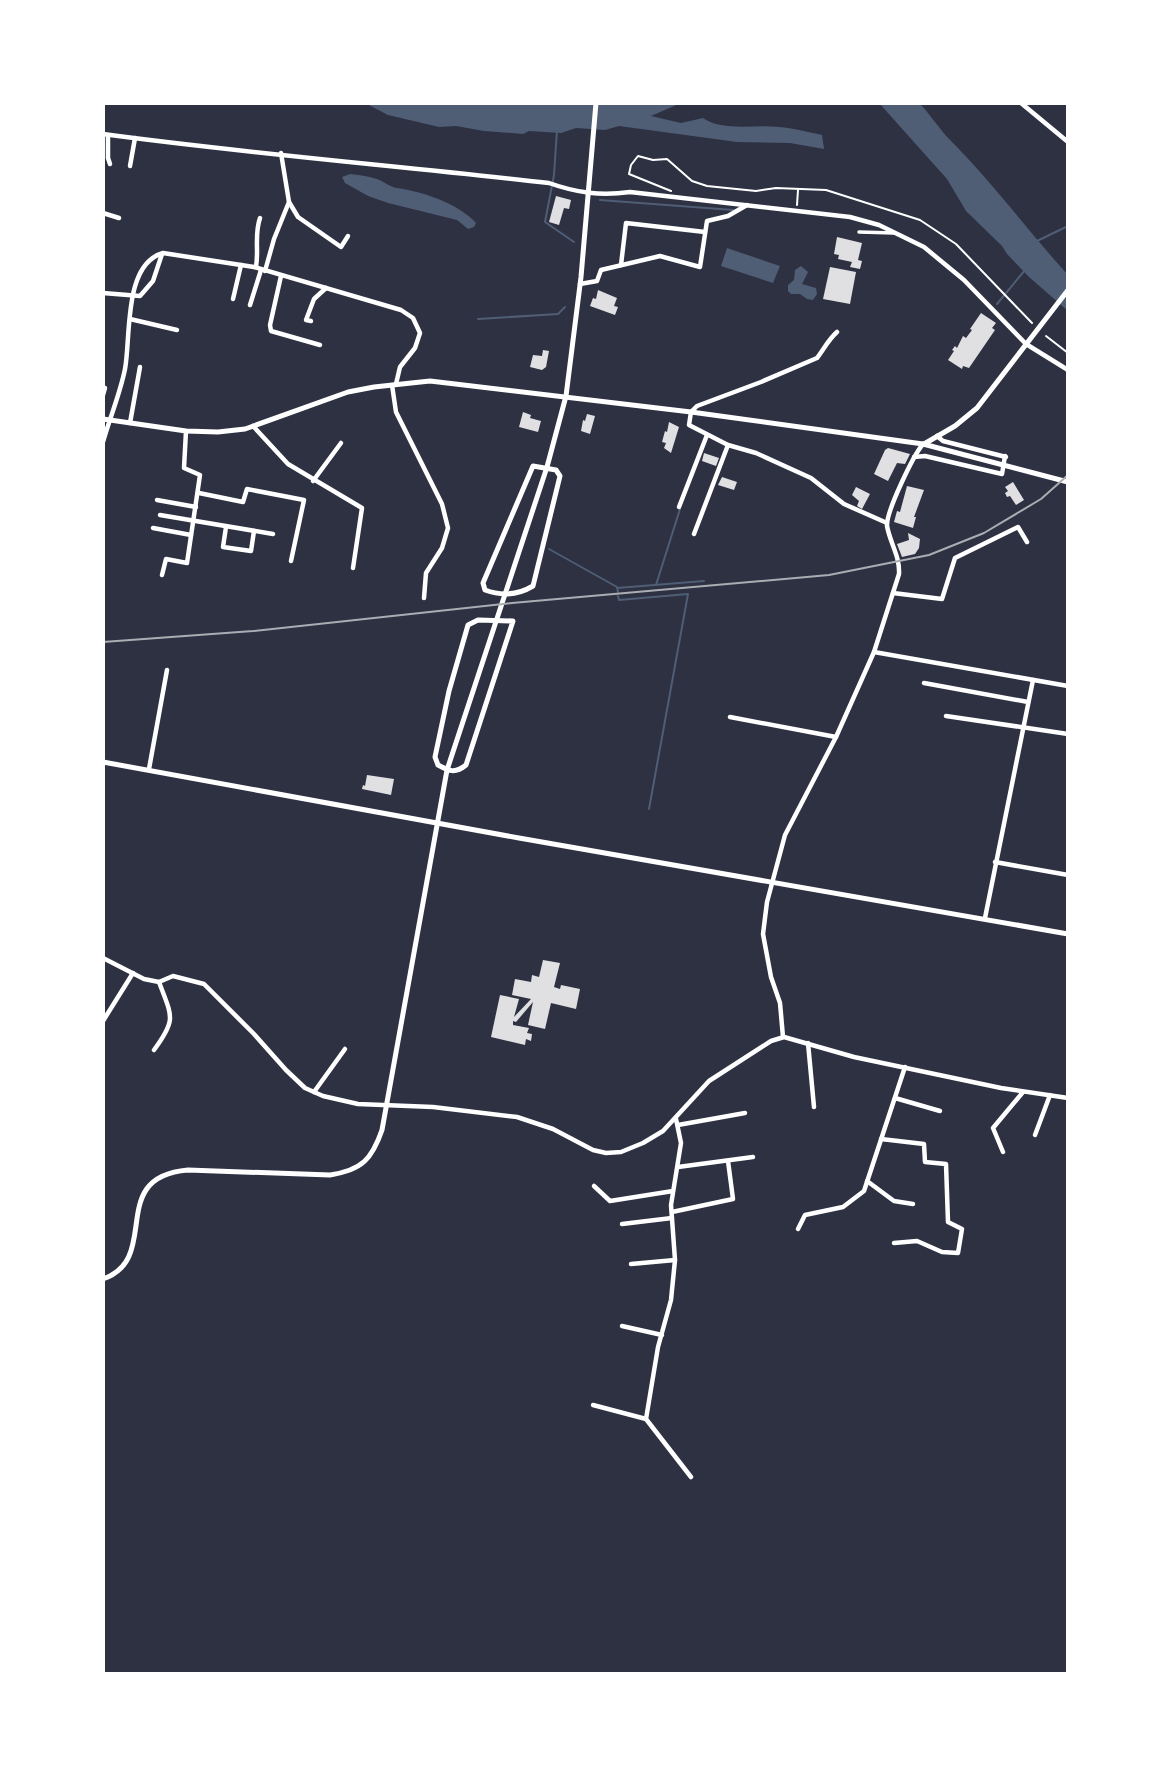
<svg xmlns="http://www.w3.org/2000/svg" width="1171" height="1777" font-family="Merriweather,serif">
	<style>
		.water { fill: #4f5d75 }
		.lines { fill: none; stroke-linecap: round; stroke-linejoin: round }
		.stream { stroke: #4f5d75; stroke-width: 2 }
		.building { fill: #e0e0e3 }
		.path { stroke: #fff; stroke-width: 2 }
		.pedestrian { stroke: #fff; stroke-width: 3.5 }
		.minor { stroke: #fff; stroke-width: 4.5 }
		.tertiary { stroke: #fff; stroke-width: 5 }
		.rail { stroke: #abadb3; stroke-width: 2 }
	</style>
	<rect width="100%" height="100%" fill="#2d3142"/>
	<g class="water">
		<path d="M365,103h316l-30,13 30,7 22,-5c20,14 52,6 76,9 14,1 29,5 43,8l2,14 -34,-6 -53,-1 -118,-16 -14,4 -29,-2 -15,5 -32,-2 -6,3 -39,-3 -28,-5 -17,1 -51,-12z"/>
		<path d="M879,103h40c12,12 20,26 32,38 42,42 77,90 117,134v36l-39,-34 -22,-23 -5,-8 -36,-35 -19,-32z"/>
		<path d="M350,174c9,1 17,2 27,5 6,2 13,8 20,9 26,4 61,15 79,35l-2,4 -6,2 -11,-9 -69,-17 -20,-7 -23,-13 -3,-6z"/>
		<polygon points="727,248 780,266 773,283 721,266"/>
		<polygon points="801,266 808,272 802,284 816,288 817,294 813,300 807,299 800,294 791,294 788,291 788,285 794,280 795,270"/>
	</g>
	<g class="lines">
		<g class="stream">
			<polyline points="557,130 554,175 545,222 574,242"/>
			<polyline points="600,200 733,210"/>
			<polyline points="1037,241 1068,226"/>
			<polyline points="997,304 1025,270"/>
			<polyline points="478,319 558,314 565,307"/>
			<polyline points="549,549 617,587 618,592"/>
			<polyline points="656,585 680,509"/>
			<polyline points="617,588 704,581"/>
			<polyline points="618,596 619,600 688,594 649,809"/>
		</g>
	</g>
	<g class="building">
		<polygon points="556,196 571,200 569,209 564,208 559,225 549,222"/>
		<polygon points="837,237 862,243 858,260 862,261 860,269 850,267 852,262 838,259 839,255 834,254"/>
		<polygon points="830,267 856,272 850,304 823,299"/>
		<polygon points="598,290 617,298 614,306 618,307 615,315 590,306 593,298 596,299"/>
		<polygon points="981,313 996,323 992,328 995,330 969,368 963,366 962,369 948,360 954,351 952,350 955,346 957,348 963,336 966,338 972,330 970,329"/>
		<polygon points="543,350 549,351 546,367 542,370 530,367 533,355 542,356"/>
		<polygon points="523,412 531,415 530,418 541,421 538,432 519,427"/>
		<polygon points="587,414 595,416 590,434 581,431 583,420 585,421"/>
		<polygon points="669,422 679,427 671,453 664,448 666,443 662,442 665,431 667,432"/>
		<polygon points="888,448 910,454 905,464 897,463 888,481 874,474 885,450"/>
		<polygon points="704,453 719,458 716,466 702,461"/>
		<polygon points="722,477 737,482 734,490 718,485"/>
		<polygon points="1013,482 1024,500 1016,505 1010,496 1007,497 1005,493 1008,491 1005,487"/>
		<polygon points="907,486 924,490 914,517 916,517 913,528 894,522 897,511 900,512"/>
		<polygon points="856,487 870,494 862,509 857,506 859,501 852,495"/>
		<polygon points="908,533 920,539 919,548 915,554 902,557 897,544 909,540"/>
		<polygon points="367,775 394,779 391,795 362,789 363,785 365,786"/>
		<polygon points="543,960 560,963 554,987 560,989 561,985 580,989 576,1009 551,1003 545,1029 528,1025 533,1002 516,1022 513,1021 513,1025 529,1028 527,1033 532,1034 531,1041 526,1039 525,1045 491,1037 500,995 519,999 514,1017 531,999 512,995 515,979 531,982 532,975 539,977"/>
	</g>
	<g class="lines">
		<g class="path">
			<polyline points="671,191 629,174 631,165 638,156 653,160 667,159 692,181 707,186 756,191 776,188 826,190 920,220 956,244 1032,323"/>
			<polyline points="797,205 798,190"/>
			<polyline points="1046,336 1068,353"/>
		</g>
		<polyline class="pedestrian" points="859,232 894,233"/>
		<g class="minor">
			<polyline points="1021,103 1068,142"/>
			<path d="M103,134c148,20 298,32 446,49 28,10 52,13 81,9l220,25 29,8 45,22 40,33 62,64 42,26"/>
			<polyline points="108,135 108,158 110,164"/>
			<polyline points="130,166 135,138"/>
			<polyline points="289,202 298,217 341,247 348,236"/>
			<polyline points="103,213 119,218"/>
			<polyline points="621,265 626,223 705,232"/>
			<path d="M256,267c3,-17 -2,-32 4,-49"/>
			<polyline points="265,271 274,239 289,202 281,153"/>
			<polyline points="281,276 270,325 271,331 320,345"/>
			<polyline points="580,284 597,281 601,270 660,256 700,267 707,221 728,216 747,205"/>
			<polyline points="103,293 140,296 153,281 162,254"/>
			<polyline points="233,299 241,265"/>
			<polyline points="250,305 261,270"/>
			<polyline points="130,319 177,330"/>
			<polyline points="311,321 306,320 314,299 326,288"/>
			<path d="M837,332c-9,8 -13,17 -20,26l-56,24 -64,24 -6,6 -2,13 39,20 28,8 55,25 33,26 43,19"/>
			<polyline points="392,385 396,412 442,504 448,528 442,548 426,573 424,598"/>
			<polyline points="103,395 105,388"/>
			<polyline points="130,423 140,367"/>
			<polyline points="253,426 288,464 362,508 353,568"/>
			<polyline points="937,436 943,441 1006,457"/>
			<path d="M103,442c7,-25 17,-48 22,-73 6,-31 -2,-105 38,-116l91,14 147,43 12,8 7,15 -5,15 -15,19 -4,17"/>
			<polyline points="914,457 925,456 1002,474 1005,456"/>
			<polyline points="313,481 341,443"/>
			<polyline points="199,493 243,502 247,489 304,500 291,561"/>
			<polyline points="157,500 196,507"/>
			<polyline points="679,507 707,435"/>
			<polyline points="160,515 273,534"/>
			<polyline points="226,527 223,547 251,551 254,531"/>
			<polyline points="153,528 191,535"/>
			<polyline points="694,534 728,445"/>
			<polyline points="162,575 166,559 187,563 200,475 184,468 186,431"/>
			<polyline points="893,593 942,599 955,558 1018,527 1027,542"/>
			<polyline points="874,652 1068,686"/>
			<polyline points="924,683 1028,702"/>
			<polyline points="946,716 1068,734"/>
			<polyline points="730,717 836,737"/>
			<polyline points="149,769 167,670"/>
			<polyline points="995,862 1068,875"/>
			<polyline points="985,918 1033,680"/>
			<polyline points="103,958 144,979 159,982 173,976 204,984 254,1034 286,1070 305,1088 323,1096 358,1104 433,1107 517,1117 553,1129 593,1150 606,1153 621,1152 643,1143 663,1131 709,1081 771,1041 784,1037 854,1057 1001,1088 1068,1098"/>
			<polyline points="103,1021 133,973"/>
			<path d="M783,1037l-3,-34 -9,-26 -8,-43 4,-32 18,-67 51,-98 38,-85 25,-78c1,-18 -9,-31 -12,-48 -1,-14 26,-70 36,-82"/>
			<polyline points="808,1043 814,1107"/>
			<path d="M154,1050c23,-31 18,-33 5,-68"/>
			<polyline points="314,1092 345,1049"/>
			<polyline points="895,1098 940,1111"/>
			<polyline points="676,1119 681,1143 671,1205 675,1260 671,1300 658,1347 646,1419 691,1477"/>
			<polyline points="678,1125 745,1113"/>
			<polyline points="1035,1135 1050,1095"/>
			<polyline points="881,1139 924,1144 925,1162 946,1164 948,1222 962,1229 958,1253 942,1252 917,1241 894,1243"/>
			<polyline points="1003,1152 993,1128 1023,1092"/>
			<polyline points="678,1167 753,1157"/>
			<polyline points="867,1181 894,1201 913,1204"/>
			<polyline points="594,1186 610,1201 673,1191"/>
			<polyline points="672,1212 733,1199 728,1161"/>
			<polyline points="622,1224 672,1218"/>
			<polyline points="798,1229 805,1215 843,1207 864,1191 905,1067"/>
			<polyline points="631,1264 675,1260"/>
			<polyline points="622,1326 662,1335"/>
			<polyline points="593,1405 646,1419"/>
		</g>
		<g class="tertiary">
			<polyline points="103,419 186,431 218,432 245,429 348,392 374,387 430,381 691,412 923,444 1068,482"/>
			<polyline points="924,444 955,426 977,408 1068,290"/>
			<path d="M533,466l23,4 4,6 -27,110c-15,9 -32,10 -48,4l-2,-7z"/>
			<path d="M478,620l35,1 -47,144c-11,9 -17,6 -28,0l-3,-8 14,-66 19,-66z"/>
			<polyline points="103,762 519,838 1068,934"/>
			<path d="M103,1279c60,-21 2,-102 85,-109l142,5c32,-5 42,-16 52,-45l65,-360 100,-303 19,-71 15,-119 15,-174"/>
		</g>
		<polyline class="rail" points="103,642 253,631 512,603 829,575 929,555 984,533 1041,499 1068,475"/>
	</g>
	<rect width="1171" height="1777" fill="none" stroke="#ffffff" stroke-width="210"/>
</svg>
